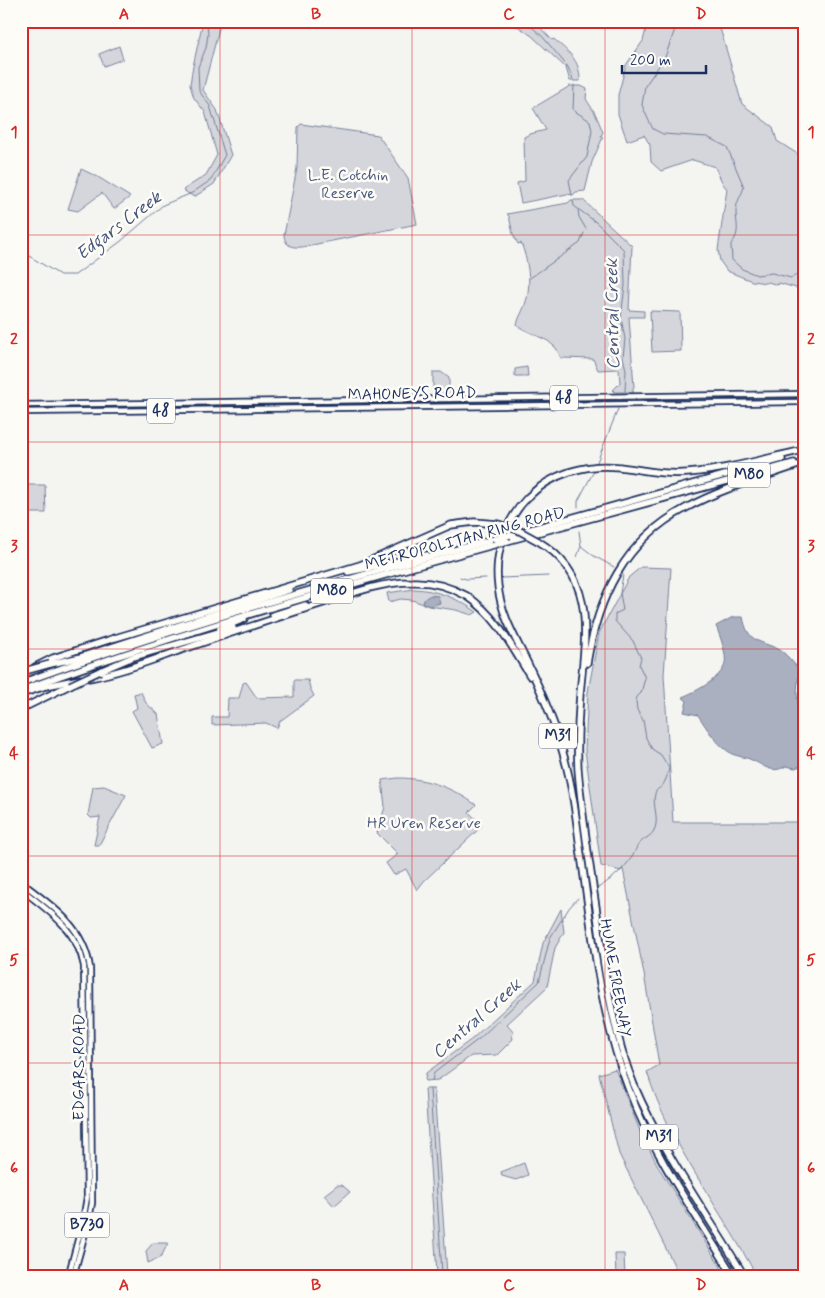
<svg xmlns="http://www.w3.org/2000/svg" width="825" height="1298" font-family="Mynerve,sans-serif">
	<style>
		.green { fill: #d4d6db; stroke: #78829c }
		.water { fill: #aab0bf; stroke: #717c98 }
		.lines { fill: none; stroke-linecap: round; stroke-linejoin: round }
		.stream { stroke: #717c98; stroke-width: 1 }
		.primary-casing { stroke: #1b2f5e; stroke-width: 8 }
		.motorway-casing { stroke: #1b2f5e; stroke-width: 9 }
		.primary { stroke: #fdfcf7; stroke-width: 4.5 }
		.motorway { stroke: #fdfcf7; stroke-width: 5.5 }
		.motorway-bridge-casing { stroke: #1b2f5e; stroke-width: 9; stroke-linecap: butt }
		.motorway-bridge { stroke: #fdfcf7; stroke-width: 5.5 }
		.grid { fill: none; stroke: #d62828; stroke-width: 1; stroke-opacity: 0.55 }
		.labels { text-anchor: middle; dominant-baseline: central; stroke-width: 5; stroke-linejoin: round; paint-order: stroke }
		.shield { fill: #fdfcf7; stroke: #5f6c8c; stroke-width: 1 }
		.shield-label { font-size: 15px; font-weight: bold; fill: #1b2f5e }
		.park-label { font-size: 16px; fill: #49597d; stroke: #fdfcf7 }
		.street-label { font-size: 16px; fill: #1b2f5e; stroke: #fdfcf7 }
		.water-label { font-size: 18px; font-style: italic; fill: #46567b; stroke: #fdfcf7 }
		.neatline { fill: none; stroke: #d62828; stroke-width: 2 }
		.grid-label { font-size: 16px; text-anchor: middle; font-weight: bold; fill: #d62828 }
	</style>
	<rect width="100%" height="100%" fill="#f4f4f1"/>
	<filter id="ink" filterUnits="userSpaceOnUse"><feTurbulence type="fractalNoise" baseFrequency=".02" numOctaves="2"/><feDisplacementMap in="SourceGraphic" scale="10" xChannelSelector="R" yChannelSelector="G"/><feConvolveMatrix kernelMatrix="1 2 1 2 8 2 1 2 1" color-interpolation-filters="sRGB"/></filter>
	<g filter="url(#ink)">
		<g class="green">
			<polygon points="204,21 221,21 203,90 217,110 231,155 214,184 194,197 183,190 206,175 217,155 205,112 194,98 190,85 192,71 202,25"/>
			<path d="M502,21h32l18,19 2,-1c15,14 26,20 26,42h-10l-4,-13 -34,-32 -13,-9z"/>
			<polygon points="648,21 718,21 742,104 773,127 777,141 804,158 804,287 796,288 779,283 778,285 768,282 766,283 752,281 727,271 720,261 718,250 727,189 723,184 715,167 693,160 661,171 651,162 650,145 644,135 627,141 618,114 618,95 626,65 643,41"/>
			<polygon points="119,46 123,59 104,66 99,54"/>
			<polygon points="570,86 581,86 587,89 586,99 595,113 603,132 601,136 603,137 592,162 585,191 576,192 573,195 567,194 521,203 517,183 525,181 524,137 530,134 546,130 533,108"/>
			<path d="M301,124l77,11 30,43 9,46 -115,23c-10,1 -17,-1 -18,-12l13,-67 1,-41z"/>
			<polygon points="81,169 98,177 130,197 114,209 102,193 78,211 68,209"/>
			<path d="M571,200h12l49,46 -3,64 15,1v6h-15l5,70 -2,3 2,2h-19l-2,-2 7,-7 -1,-14 -21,1 -5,-11 -32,-1 -5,-10 -8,-7 -29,-14 -2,-3c2,-8 8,-16 10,-26 4,-18 1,-37 -6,-55l-3,1 -5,-10 -4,-18 -2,-2 61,-11z"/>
			<polygon points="650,311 680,312 681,351 652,352"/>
			<polygon points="527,367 528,376 515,376 515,369"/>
			<polygon points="433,372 441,372 449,378 449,393 433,393"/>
			<polygon points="21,485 45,485 46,513 21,513"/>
			<path d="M641,567l30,1 -7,107 9,147h131v455h-47c-36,-68 -87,-131 -110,-205l12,-7 -15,-91 -21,-105 -2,2 -20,-5 -16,-116 3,-58 11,-59 30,-56z"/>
			<path d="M414,589c23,1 43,9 63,23l-5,3 -16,-5 -27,-4 -17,-6 -11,-1 -12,3 -2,-9z"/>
			<polygon points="294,680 308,680 310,688 314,696 280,721 277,728 266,723 212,725 212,717 227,717 228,698 239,698 243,683 246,682 257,698 294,697"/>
			<polygon points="141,692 146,703 158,714 163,744 152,748 132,711 137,708 134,694"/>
			<path d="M398,778c29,0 55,10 78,27l-7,7 13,14 -58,55 -7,9 -11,-21 -12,6 -8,-12 12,-9 -21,-21 8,-26 -3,-27z"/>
			<polygon points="104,786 126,795 99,845 94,845 100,817 91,818 88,815 93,787"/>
			<polygon points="561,909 564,932 555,948 547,987 507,1024 514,1032 512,1035 513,1039 497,1055 471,1056 438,1080 425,1081 426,1073 472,1039 535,981 543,943"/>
			<polygon points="615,1069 640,1131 659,1168 727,1277 680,1277 619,1154 599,1074"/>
			<polygon points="425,1089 434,1089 447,1274 437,1274"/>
			<polygon points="524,1163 528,1175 516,1180 502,1176 501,1172"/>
			<polygon points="337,1185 342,1185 350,1192 334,1206 324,1195"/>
			<polygon points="153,1243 168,1243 161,1257 148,1263 146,1251"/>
			<polygon points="615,1254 624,1254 625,1277 616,1277"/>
		</g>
		<g class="water">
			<path d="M431,595l7,1 2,7 -11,3 -6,-3c1,-5 4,-6 8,-8z"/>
			<path d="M733,617h10c5,26 16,23 35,32 8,4 15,14 21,20l-2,24 2,22 5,2v48l-9,3 -9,-2c-13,8 -20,1 -32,-5 -7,-4 -15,-4 -22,-7 -15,-9 -25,-25 -34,-39l-14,-3 3,-11 -5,-4c13,-5 39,-18 43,-33 2,-10 -5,-28 -9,-38z"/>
		</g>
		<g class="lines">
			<g class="stream">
				<polyline points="521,21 533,28 542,36 568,67 573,80"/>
				<path d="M678,21l-13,36 -20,29 -3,19 6,14 5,10 10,5 44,3 20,10 17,40c-2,7 -8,16 -8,23 0,16 5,21 -5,35l1,15 10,9 15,6 15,-2 19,5 13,-7"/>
				<polyline points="572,195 569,180 587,157 592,131 590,121 573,110 574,85"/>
				<polyline points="573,200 574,206 597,223 624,250 625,285 621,318 625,339 623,357 626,370 625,391"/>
				<polyline points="578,210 579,217 586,229"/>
				<polyline points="21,255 29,256 60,275 75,275 120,242 163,205 192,193 211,180 225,155 210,106 199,91 198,67 206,48 208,34 207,25 210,21"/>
				<polyline points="530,278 580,243 584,233"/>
				<polyline points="597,462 618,409"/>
				<polyline points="578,507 578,501 594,471"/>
				<polyline points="579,531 581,546 594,556 614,567"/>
				<polyline points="577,557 581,546"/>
				<polyline points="460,577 466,579 486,578"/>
				<polyline points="501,578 549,576"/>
				<path d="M598,888c14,-9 25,-18 34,-31 3,-4 4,-10 7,-13 6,-7 13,-7 16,-16 4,-11 -3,-23 0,-34 1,-5 4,-5 7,-8 4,-5 6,-12 7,-18l-8,-13 -9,-6 -6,-11 -3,-18 -6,-10 -1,-9 1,-4 4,-4 4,-15 -6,-13 2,-7 -8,-17 -18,-20v-7l8,-4 -3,-17 3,-18 -1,-3"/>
				<polyline points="432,1080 434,1073 480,1038 539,982 550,938 569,908 578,898"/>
				<polyline points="430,1089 442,1273"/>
			</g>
			<defs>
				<g id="primary">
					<polyline points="21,405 804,394"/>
					<polyline points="21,412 804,402"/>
					<path d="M21,882c31,24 63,44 69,86l2,235 -3,16 -16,58"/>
					<path d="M21,889c28,22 56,40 63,77l3,231 -4,24 -15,56"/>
				</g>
				<g id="motorway">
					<polyline points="510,535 782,459"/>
					<polyline points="507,541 794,463"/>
					<path d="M538,541c60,36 47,96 42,153 -2,25 -3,51 -2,75 4,47 11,92 18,138 8,60 15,121 38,178 29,68 73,129 111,192"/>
					<polyline points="348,572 427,555"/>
					<polyline points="273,615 305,605"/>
					<polyline points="220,629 244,619"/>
					<path d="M587,663c11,-66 37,-122 99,-155 36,-20 79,-31 118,-45"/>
					<polyline points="50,664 77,658 289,590"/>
					<polyline points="35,667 53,658 115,638 360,565 451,525 474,522 498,524"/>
					<polyline points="100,671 133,657 233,628"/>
					<path d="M89,678c34,-6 65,-19 98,-30 43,-15 86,-29 130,-43 31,-10 62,-23 95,-23 19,-1 39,5 55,14 29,19 45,51 63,80"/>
					<path d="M21,683c155,-57 315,-101 474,-144"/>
					<path d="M27,688c153,-56 309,-100 466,-143"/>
					<polyline points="21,694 46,686 80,679"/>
					<polyline points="21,709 70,685"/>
					<path d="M734,1277c-37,-61 -80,-120 -105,-187 -30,-77 -37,-160 -49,-242 -4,-32 -8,-64 -17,-95 -8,-30 -21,-60 -35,-89 -12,-25 -27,-49 -30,-78 -4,-32 7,-65 29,-88 25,-25 59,-35 93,-31 23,3 45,8 68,6 39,-3 78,-15 116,-23"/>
				</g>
			</defs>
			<use href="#primary" class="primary-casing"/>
			<use href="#motorway" class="motorway-casing"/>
			<use href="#primary" class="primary"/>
			<use href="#motorway" class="motorway"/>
			<defs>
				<g id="motorway-bridge">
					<polyline points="498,524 518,530 538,541"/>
					<polyline points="495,539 510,535"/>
					<polyline points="493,545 507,541"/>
					<polyline points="21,672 50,664"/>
					<polyline points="70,685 100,671"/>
				</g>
			</defs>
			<use href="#motorway-bridge" class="motorway-bridge-casing"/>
			<use href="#motorway-bridge" class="motorway-bridge"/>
		</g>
	</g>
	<path class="grid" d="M220,21v1256M412,21v1256M605,21v1256M21,235h783M21,442h783M21,649h783M21,856h783M21,1063h783"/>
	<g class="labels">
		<g class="shield">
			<rect x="550" y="385.5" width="28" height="25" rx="4"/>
			<rect x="147" y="398.5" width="28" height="25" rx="4"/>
			<rect x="728" y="462.5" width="42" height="25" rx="4"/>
			<rect x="311" y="578.5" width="42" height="25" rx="4"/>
			<rect x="539" y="723.5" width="38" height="25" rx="4"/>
			<rect x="640" y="1124.5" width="38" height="25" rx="4"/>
			<rect x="64.5" y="1212.5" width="45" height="25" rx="4"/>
		</g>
		<g class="shield-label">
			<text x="564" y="398">48</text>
			<text x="161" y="411">48</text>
			<text x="749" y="475">M80</text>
			<text x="332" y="591">M80</text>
			<text x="558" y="736">M31</text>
			<text x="659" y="1137">M31</text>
			<text x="87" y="1225">B730</text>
		</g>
		<g class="park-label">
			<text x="348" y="175">L.E. Cotchin<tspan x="348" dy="18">Reserve</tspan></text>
			<text x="424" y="823">HR Uren Reserve</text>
		</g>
		<g class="street-label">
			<text transform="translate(412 394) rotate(-1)">MAHONEYS ROAD</text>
			<text transform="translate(465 539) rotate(-15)">METROPOLITAN RING ROAD</text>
			<text transform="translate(615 978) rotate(80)">HUME FREEWAY</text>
			<text transform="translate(79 1067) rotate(-90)">EDGARS ROAD</text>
		</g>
		<g class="water-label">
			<text transform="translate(119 226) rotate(-37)">Edgars Creek</text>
			<text transform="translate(613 314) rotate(-91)">Central Creek</text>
			<text transform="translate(477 1019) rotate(-41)">Central Creek</text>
		</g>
	</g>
	<rect width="825" height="1298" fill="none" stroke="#fdfcf7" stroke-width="55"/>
	<path d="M622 65v8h84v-8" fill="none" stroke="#1b2f5e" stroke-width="2.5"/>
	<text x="630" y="65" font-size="15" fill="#1b2f5e" stroke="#fdfcf7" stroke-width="4" paint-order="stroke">200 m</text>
	<rect x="28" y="28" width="770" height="1242" class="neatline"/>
	<g class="grid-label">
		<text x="124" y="19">A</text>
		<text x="316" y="19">B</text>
		<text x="509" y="19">C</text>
		<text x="701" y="19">D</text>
		<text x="14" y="137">1</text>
		<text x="811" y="137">1</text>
		<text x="14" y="344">2</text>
		<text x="811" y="344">2</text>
		<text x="14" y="551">3</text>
		<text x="811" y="551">3</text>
		<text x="14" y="758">4</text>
		<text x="811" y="758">4</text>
		<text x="14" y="965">5</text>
		<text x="811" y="965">5</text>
		<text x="14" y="1173">6</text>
		<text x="811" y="1173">6</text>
		<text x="124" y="1290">A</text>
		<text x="316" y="1290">B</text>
		<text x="509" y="1290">C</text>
		<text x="701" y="1290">D</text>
	</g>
</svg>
